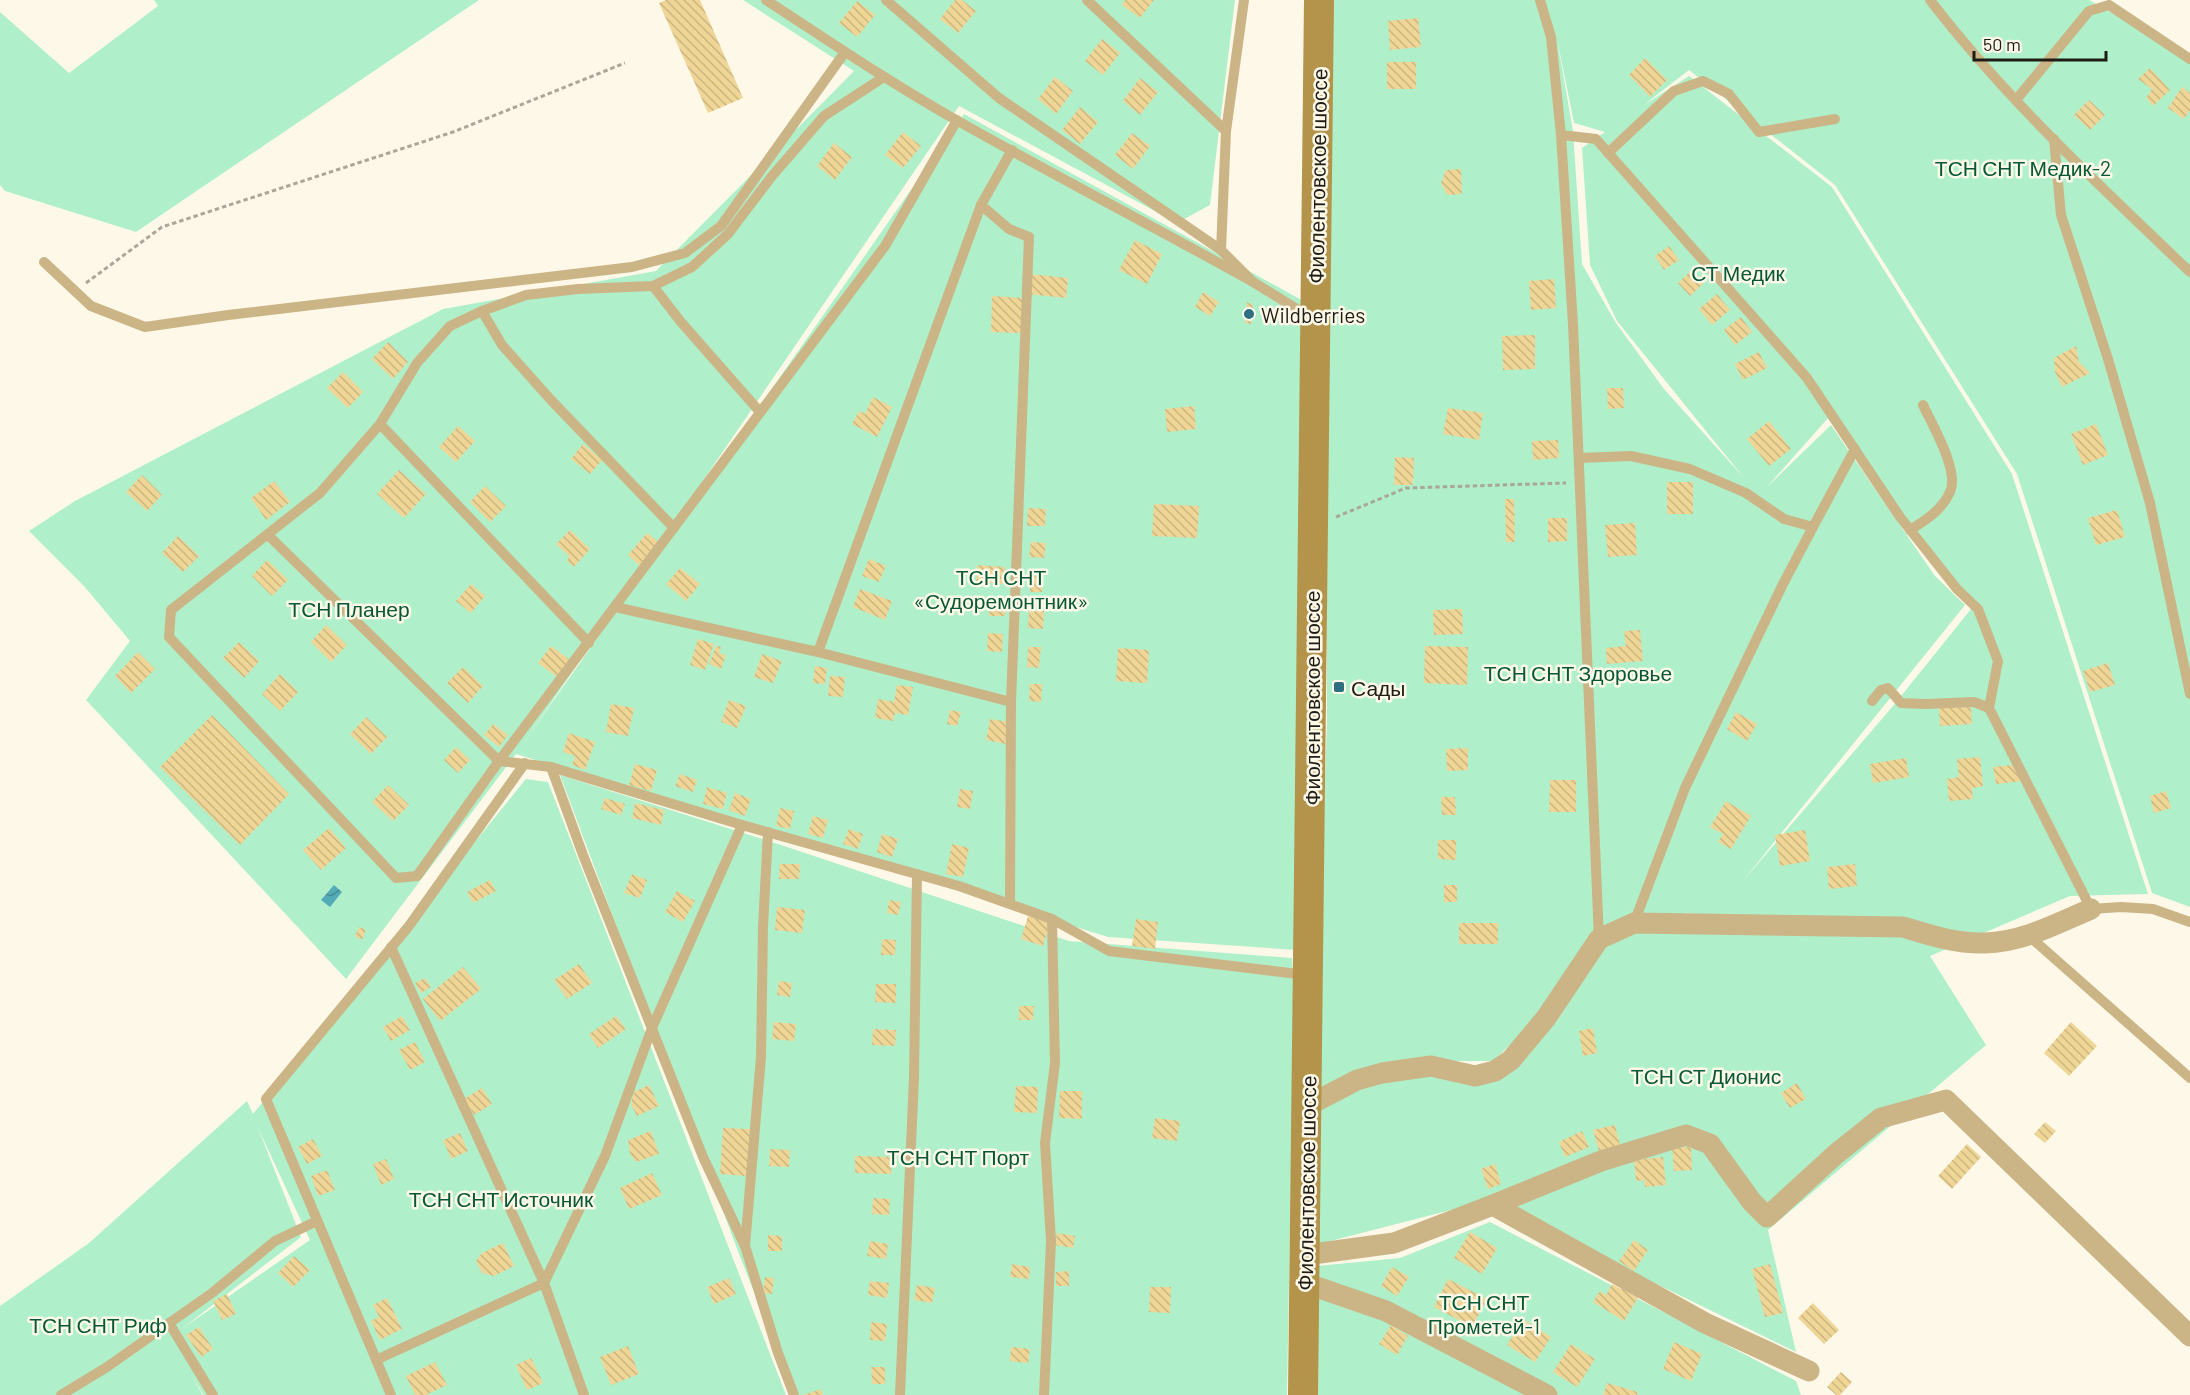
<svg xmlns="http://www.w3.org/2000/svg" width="2190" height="1395" font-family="Barlow,sans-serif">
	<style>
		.green { fill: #aff0ca; fill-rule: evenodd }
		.water { fill: url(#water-waves) }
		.building { fill: url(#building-back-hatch) }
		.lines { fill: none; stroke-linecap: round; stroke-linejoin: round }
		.path { stroke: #aba69a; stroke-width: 3; stroke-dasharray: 4.5 3; stroke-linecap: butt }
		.lane { stroke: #cbb587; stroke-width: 10 }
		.street { stroke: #cbb587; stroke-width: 21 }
		.secondary { stroke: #b4934b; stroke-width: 30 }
		.poi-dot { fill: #2e6f82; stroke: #fef8e8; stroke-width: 2 }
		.labels { text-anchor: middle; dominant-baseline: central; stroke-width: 5; stroke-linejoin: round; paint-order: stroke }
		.park-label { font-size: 21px; fill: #055835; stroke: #fef8e8 }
		.street-label { font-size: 21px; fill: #1f1c15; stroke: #fef8e8 }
		.poi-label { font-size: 21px; fill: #1f1c15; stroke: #fef8e8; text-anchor: start }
	</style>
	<defs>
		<pattern id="water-waves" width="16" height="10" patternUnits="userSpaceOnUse" patternTransform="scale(1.5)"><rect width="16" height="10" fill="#54abb8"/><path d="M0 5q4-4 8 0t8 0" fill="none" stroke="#458a94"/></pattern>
		<pattern id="building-back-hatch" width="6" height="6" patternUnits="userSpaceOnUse" patternTransform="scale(1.5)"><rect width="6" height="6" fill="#efd696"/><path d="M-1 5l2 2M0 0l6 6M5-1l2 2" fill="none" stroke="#ccb780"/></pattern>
	</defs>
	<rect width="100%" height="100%" fill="#fef8e8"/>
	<g class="green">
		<polygon points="154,0 479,0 136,232 5,191 0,185 0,12 69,73 158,6"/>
		<polygon points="743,0 1235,0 1210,205 1177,223 959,106 521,747 964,114 1307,303 1296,950 1108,937 516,754 346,979 86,700 130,641 84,586 29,531 75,501 443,309 656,271 854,71"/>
		<path d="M1327,0h762l101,57v850l-38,-14 -135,-419 -182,-289 -146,-115 -45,35 45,-29 143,111 180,287 136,420 -78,2 -140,60 56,89 -218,185 28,122 -310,-151 -171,44 3,-138 56,-31 135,-2 98,-130 30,-14 57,-17 -76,7 -27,19 -64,90 -34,32h-59l-54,5 -65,33 12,-377zM1557,39l17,84 31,9 -23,16 8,117 27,56 127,157 -80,-89 -48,-66 -34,-59 -9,-133zM1829,417l142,192 -78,97 -151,176 223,-277 -30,-29 -104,-151 -64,62z"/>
		<polygon points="560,775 781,845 1069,941 1292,958 1294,1000 1287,1395 795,1395 739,1254"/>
		<path d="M526,779l22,3 238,613h-582l-14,-21 13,21h-203v-89l89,-63 158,-142 6,13zM258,1128l52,112 -127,88 118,-91z"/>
		<polygon points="1490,1222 1796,1381 1801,1395 1318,1395 1317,1266 1400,1258"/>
	</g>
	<polygon class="water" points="334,885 342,892 330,907 321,900"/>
	<g class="building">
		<polygon points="666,0 700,0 743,98 708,113 659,3"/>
		<polygon points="955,0 962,0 976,11 958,33 940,19"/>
		<polygon points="1125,0 1154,0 1140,18 1122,5"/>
		<polygon points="857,1 875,15 857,37 839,23"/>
		<polygon points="1418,18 1421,47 1390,50 1388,21"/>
		<polygon points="1102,39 1120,53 1103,75 1085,61"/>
		<polygon points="1645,58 1667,80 1650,97 1629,75"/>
		<rect x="1387" y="62" width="29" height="27"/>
		<polygon points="2150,68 2170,90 2153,106 2146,98 2152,89 2138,79"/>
		<polygon points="1055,77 1073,91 1056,114 1038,99"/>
		<polygon points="1140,78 1158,92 1140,115 1123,101"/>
		<polygon points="2182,87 2190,93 2190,110 2184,119 2168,108"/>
		<polygon points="2089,100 2105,115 2090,130 2074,115"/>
		<polygon points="1080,107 1098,122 1080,144 1062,130"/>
		<polygon points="903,132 921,146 903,168 885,155"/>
		<polygon points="1132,133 1150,146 1133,169 1115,155"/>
		<polygon points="834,143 852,157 835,180 817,166"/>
		<polygon points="1461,169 1462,194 1447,195 1441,183 1446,170"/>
		<polygon points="1135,240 1162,254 1147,284 1119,270"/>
		<polygon points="1669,246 1679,260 1664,270 1655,256"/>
		<polygon points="1692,270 1704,283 1690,296 1678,283"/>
		<polygon points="1030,274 1068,278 1066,298 1028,294"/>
		<polygon points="1554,279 1556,308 1531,310 1529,281"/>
		<polygon points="1203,292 1219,302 1210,316 1195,307"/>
		<polygon points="1717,294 1730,310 1712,325 1699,309"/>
		<polygon points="992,296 1023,298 1021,333 991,332"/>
		<polygon points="1247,302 1253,305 1251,324 1245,323"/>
		<polygon points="1741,317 1752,332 1735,345 1724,330"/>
		<polygon points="1535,335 1535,369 1503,370 1502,336"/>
		<polygon points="388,342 408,362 393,379 372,359"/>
		<polygon points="2076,346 2079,362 2090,373 2062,387 2055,372 2054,358"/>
		<polygon points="1759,352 1767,368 1743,380 1735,364"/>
		<polygon points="343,372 363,392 348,408 327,388"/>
		<polygon points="1607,388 1623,388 1624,408 1608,409"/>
		<polygon points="873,397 892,407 877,437 852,424 859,411 865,414"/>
		<polygon points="1194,406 1196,429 1167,432 1165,409"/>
		<polygon points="1448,408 1483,413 1479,440 1443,434"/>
		<polygon points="1769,421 1791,449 1769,466 1747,439"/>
		<polygon points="2096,424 2108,455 2083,465 2071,434"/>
		<polygon points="458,426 475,441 456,462 439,447"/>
		<polygon points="1558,440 1559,458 1533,460 1532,441"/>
		<polygon points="583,444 602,460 590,474 571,459"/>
		<polygon points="1395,457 1414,458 1413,485 1394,485"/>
		<polygon points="399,470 426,494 404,518 377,494"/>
		<polygon points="142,475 162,495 147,511 126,492"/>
		<polygon points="274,481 290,502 266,520 251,498"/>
		<rect x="1667" y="482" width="26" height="32"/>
		<polygon points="485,486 506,506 490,522 470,502"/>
		<polygon points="1505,499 1514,499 1515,542 1506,542"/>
		<polygon points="1154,504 1199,506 1197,538 1152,536"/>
		<polygon points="1028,508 1046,509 1045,526 1027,526"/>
		<polygon points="2117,510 2125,537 2096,545 2088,518"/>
		<polygon points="1548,518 1567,518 1567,541 1548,542"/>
		<polygon points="1635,523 1637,555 1608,557 1605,525"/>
		<polygon points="570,530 590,549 574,567 567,561 569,556 556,544"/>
		<polygon points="647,533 661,544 641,567 628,555"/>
		<polygon points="178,536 199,556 183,572 162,553"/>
		<polygon points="1031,542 1046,543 1044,558 1029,557"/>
		<polygon points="869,559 886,566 879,582 862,576"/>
		<polygon points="267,560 288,580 272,596 252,576"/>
		<polygon points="977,565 1005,567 1004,584 976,582"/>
		<polygon points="680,568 700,584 686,601 666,584"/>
		<polygon points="1031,576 1043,576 1042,592 1030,592"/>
		<polygon points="471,584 485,596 471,613 456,601"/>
		<polygon points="860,589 892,601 885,620 853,607"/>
		<polygon points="989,598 1006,598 1005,616 989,616"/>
		<polygon points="1462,609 1463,634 1434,635 1433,610"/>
		<polygon points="1029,611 1044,611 1043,629 1028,628"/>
		<polygon points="326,625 347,645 331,662 311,642"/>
		<polygon points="1640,630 1643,661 1607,664 1606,648 1626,646 1624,631"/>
		<polygon points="988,633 1003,634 1002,652 987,651"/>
		<polygon points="698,639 714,644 705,670 690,665"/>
		<polygon points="239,642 259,661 244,678 223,658"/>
		<polygon points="551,646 570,660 557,677 538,663"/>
		<polygon points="716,646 721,647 719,653 726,655 721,669 709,664"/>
		<polygon points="1425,646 1468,647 1467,685 1424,683"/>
		<polygon points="1028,647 1041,647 1039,668 1027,667"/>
		<polygon points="1118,648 1149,650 1147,683 1116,681"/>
		<polygon points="138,652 155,669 131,693 115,676"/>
		<polygon points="762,654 782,661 773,683 754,677"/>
		<polygon points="2108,663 2115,685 2090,692 2083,671"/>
		<polygon points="815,666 827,668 825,684 813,683"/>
		<polygon points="463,667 483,686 468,703 447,683"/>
		<polygon points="280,674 298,692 280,711 262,694"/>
		<polygon points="830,676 845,677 843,697 828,696"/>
		<polygon points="1030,684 1042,684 1041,702 1029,701"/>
		<polygon points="897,685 913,687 908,715 895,713 893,721 875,718 878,699 894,702"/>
		<polygon points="729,700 746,706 737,728 721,722"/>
		<polygon points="611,704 634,708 628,736 606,732"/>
		<polygon points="1971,707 1972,724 1940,726 1939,708"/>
		<polygon points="950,710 961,712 957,726 947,724"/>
		<polygon points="1736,712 1757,724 1747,741 1727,729"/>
		<polygon points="212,715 289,794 240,845 160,767"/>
		<polygon points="366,717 387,737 371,754 350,734"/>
		<polygon points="990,719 1009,722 1006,744 986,740"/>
		<polygon points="493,724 508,735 499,747 484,735"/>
		<polygon points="569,733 595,742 585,770 572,765 575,756 563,752"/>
		<polygon points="456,747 470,760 458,773 444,760"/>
		<polygon points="1468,748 1468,770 1447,771 1446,749"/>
		<polygon points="1980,757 1983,786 1972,788 1973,799 1949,801 1947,779 1959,777 1957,759"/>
		<polygon points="1906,758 1909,777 1873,783 1870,764"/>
		<polygon points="635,764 657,770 651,791 629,785"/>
		<polygon points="2013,765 2022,781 1996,784 1993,767"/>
		<polygon points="680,774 697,780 693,792 675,786"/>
		<polygon points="1550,780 1576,780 1576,812 1549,812"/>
		<polygon points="388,785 409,805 393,821 372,802"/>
		<polygon points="707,787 727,793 723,809 703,804"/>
		<polygon points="960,789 973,791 970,809 957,807"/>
		<polygon points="2166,791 2171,808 2154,813 2150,796"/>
		<polygon points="735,793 751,799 745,816 729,810"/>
		<polygon points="1441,797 1455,797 1456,815 1442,815"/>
		<polygon points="605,798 625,804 621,815 601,809"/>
		<polygon points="1726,801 1751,816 1731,849 1718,842 1723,834 1710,827"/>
		<polygon points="635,803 664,810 661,825 632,818"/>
		<polygon points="780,808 794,811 790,829 776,826"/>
		<polygon points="813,816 828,820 823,838 808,834"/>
		<polygon points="329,828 346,848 321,870 303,850"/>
		<polygon points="849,829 863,834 858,849 843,844"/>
		<polygon points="1805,830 1810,861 1780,866 1775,835"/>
		<polygon points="882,834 898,839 892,857 877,852"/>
		<polygon points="1438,840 1456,840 1456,860 1438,859"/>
		<polygon points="952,844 969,848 963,877 946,874"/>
		<polygon points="780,864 800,864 799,879 779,879"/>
		<polygon points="1855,864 1857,886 1829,889 1827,867"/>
		<polygon points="632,874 647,880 640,898 624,893"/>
		<polygon points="490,880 496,891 473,903 467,892"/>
		<rect x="1444" y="885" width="13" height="17"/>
		<polygon points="677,891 695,901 683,922 665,912"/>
		<polygon points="889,900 901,902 898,915 887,913"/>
		<polygon points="777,907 805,910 802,933 775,930"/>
		<polygon points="1028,916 1050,922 1043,946 1021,939"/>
		<polygon points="1136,919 1158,922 1155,949 1132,946"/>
		<rect x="1459" y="923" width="39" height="21"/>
		<polygon points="359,927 366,930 362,940 355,936"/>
		<polygon points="882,939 896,940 895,955 881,955"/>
		<polygon points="579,964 592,983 567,999 554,980"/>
		<polygon points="463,967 481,989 440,1021 423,999"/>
		<polygon points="425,978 431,987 421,993 415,983"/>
		<polygon points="779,981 792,983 790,997 777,995"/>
		<polygon points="876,984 896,984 896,1003 875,1002"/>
		<polygon points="1019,1006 1034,1006 1033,1020 1019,1020"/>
		<polygon points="402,1016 410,1030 391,1041 383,1027"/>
		<polygon points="616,1016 626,1029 598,1048 589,1034"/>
		<polygon points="774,1022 796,1024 794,1041 772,1039"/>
		<polygon points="2071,1022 2097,1046 2069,1076 2044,1053"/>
		<polygon points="1593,1028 1597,1053 1583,1056 1579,1031"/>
		<polygon points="873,1029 896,1030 895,1046 872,1045"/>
		<polygon points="415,1042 425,1062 410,1070 399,1050"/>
		<polygon points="1797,1083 1806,1099 1790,1108 1781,1093"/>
		<polygon points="649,1085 659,1106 637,1116 631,1104 634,1092"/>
		<polygon points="1016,1086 1038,1087 1037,1113 1014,1112"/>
		<polygon points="482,1088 492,1104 474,1115 464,1099"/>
		<polygon points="1060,1091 1082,1091 1082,1119 1059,1118"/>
		<polygon points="1155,1118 1180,1121 1177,1141 1152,1138"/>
		<polygon points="2045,1122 2056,1131 2045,1143 2034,1134"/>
		<polygon points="1615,1125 1620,1145 1599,1151 1593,1130"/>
		<polygon points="723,1128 750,1129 747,1176 720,1174"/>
		<polygon points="651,1131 659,1154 636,1162 630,1154 628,1140"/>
		<polygon points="1582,1131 1589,1147 1565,1157 1559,1142"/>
		<polygon points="460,1133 468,1151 451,1159 443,1140"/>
		<polygon points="313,1139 322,1156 307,1164 298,1147"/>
		<polygon points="1967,1144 1981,1157 1952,1189 1938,1176"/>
		<polygon points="1691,1147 1692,1170 1674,1171 1672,1148"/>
		<polygon points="770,1149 790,1150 789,1167 769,1166"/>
		<polygon points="855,1156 892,1157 891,1174 855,1173"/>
		<polygon points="1663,1157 1666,1185 1645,1187 1644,1180 1636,1181 1634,1160"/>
		<polygon points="386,1159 394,1179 381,1185 373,1164"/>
		<polygon points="1495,1164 1501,1184 1488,1189 1481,1169"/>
		<polygon points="327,1170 335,1190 318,1196 311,1176"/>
		<polygon points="652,1173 662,1195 629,1209 620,1188"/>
		<polygon points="873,1198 890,1199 889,1215 872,1214"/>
		<polygon points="1470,1232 1497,1248 1482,1274 1454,1258"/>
		<polygon points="1057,1233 1075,1236 1073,1248 1055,1245"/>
		<polygon points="768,1235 782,1236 782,1251 768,1251"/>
		<polygon points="1634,1240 1648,1250 1634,1271 1619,1261"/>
		<polygon points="870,1241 888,1244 886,1259 867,1256"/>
		<polygon points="503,1243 514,1266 494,1276 482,1273 476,1261 482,1253"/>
		<polygon points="294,1256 310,1270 293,1287 278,1273"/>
		<polygon points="1012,1264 1030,1267 1029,1279 1010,1277"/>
		<polygon points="1770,1264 1783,1313 1765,1317 1752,1269"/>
		<polygon points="1392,1267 1409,1277 1397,1296 1381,1286"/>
		<polygon points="1069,1271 1069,1286 1056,1286 1056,1272"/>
		<polygon points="765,1277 774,1278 772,1294 763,1293"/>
		<polygon points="729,1278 736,1294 714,1304 707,1287"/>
		<polygon points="1448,1279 1487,1299 1472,1327 1434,1307"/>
		<polygon points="870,1281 889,1283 887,1298 868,1295"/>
		<polygon points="1612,1284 1621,1289 1623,1284 1640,1294 1624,1321 1593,1302 1600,1291 1606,1295"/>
		<polygon points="917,1285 935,1288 932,1303 914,1300"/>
		<polygon points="1150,1287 1171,1287 1170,1313 1149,1312"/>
		<polygon points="227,1294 236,1314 222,1320 213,1301"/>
		<polygon points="387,1298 402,1329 380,1340 371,1321 379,1317 373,1305"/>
		<polygon points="1813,1303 1839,1330 1824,1344 1798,1318"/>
		<polygon points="1523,1319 1551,1337 1535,1362 1507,1345"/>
		<polygon points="871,1322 887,1324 885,1341 870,1340"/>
		<polygon points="1391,1325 1408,1336 1397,1355 1379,1344"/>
		<polygon points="199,1327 213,1349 201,1357 186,1335"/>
		<polygon points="1674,1342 1702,1354 1691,1381 1663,1369"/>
		<polygon points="1571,1344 1595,1359 1577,1387 1553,1372"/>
		<polygon points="628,1346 639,1374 611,1385 600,1357"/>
		<polygon points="1011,1347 1030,1349 1028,1363 1010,1361"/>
		<polygon points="531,1358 543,1383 527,1390 516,1365"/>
		<polygon points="435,1362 447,1385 426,1395 415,1395 406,1376"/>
		<polygon points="871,1367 885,1367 885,1384 872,1384"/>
		<polygon points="1841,1372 1852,1382 1840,1395 1836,1395 1827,1387"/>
		<polygon points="1607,1383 1638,1392 1637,1395 1603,1395"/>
		<polygon points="821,1389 823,1395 803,1395"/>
	</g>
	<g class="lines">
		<g class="path">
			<polyline points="86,283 162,227 453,132 625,63"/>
			<polyline points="1336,517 1406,488 1566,483"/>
		</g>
		<g class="lane">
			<path d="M766,0c63,41 126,84 192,121 97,55 197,106 295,161"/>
			<polyline points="886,0 999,98 1221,250 1253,282 1310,317"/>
			<polyline points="1087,0 1226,131"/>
			<polyline points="1540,0 1551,37 1561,135 1573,324 1599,939"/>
			<path d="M1930,0c76,99 169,185 260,272"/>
			<polyline points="884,77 824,116 772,176 728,234 692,267 653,286 578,289 526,295 482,311 450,326 417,363 380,424 320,493 171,610 169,637 396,878 417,876 499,761 885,246 957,120"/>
			<polyline points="2016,100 2089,11 2109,5 2190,59"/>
			<polyline points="1561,135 1596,139 1807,378 1900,517 1957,589 1978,609 1998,661 1989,708 2091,909 2121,907 2153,909 2190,922"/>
			<polyline points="2054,139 2061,215 2108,359 2150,503 2190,694"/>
			<polyline points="1608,153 1674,91 1703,81 1729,94 1759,132 1835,119"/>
			<polyline points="981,205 1009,229 1029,237 1011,702 1010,904"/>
			<polyline points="1221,250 1226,131 1244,0"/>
			<polyline points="44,262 91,306 145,327 228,315 632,267 685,253 721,226 845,52"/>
			<polyline points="653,286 681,322 760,412"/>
			<polyline points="482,311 502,345 550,399 674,528"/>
			<polyline points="380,424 589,643"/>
			<polyline points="1579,458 1631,456 1690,469 1746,493 1784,519 1813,527 1782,586 1685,788 1634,923"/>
			<polyline points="1813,527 1855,449"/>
			<path d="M1910,530c16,-10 32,-20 40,-38 10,-20 -18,-68 -27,-87"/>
			<polyline points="268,535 499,761 551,767 742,825 959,886 1052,919 1109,951 1306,975"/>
			<polyline points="615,607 818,652 1011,702"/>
			<polyline points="818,652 981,205 1012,150"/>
			<polyline points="1872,701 1881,690 1888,688 1901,703 1926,704 1974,702 1989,708"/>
			<polyline points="551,767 583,855 703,1157 745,1246 778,1353 794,1395"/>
			<polyline points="2029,936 2190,1078"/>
			<polyline points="391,947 544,1283 584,1395"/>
			<polyline points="745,1246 761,1057 763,927 768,832"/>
			<polyline points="169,1323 213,1395"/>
			<polyline points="376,1360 544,1283 605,1156 652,1028 742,825"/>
			<polyline points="61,1395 107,1367 212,1293 275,1241 317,1221"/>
			<polyline points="391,1395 266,1099 409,926 525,763"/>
			<polyline points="900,1395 914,1077 917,874"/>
			<polyline points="1044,1395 1051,1241 1045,1143 1055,1063 1052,919"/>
		</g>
		<g class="street">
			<path d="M1307,1106l50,-26 25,-7 49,-7 44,10 20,-5 16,-11 35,-42 53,-79 35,-16 269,4c26,8 54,17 82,16 38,-1 73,-20 106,-34"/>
			<polyline points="1493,1205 1601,1161 1686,1135 1710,1144 1752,1202 1767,1217 1836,1154 1881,1118 1946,1100 2190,1336"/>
			<polyline points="1305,1255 1394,1243 1493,1205 1705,1323 1809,1371"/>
			<polyline points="1305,1283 1386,1311 1547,1395"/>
		</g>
		<polyline class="secondary" points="1303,1395 1319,0"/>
	</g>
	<g class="poi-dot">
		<circle cx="1249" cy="314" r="6"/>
		<rect x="1333" y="681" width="12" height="12" rx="3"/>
	</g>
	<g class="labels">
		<g class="park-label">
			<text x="2023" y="167">ТСН СНТ Медик-2</text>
			<text x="1738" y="272">СТ Медик</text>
			<text x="1001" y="576">ТСН СНТ<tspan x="1001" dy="24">«Судоремонтник»</tspan></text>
			<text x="349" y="608">ТСН Планер</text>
			<text x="1578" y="672">ТСН СНТ Здоровье</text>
			<text x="1706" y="1075">ТСН СТ Дионис</text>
			<text x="958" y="1156">ТСН СНТ Порт</text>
			<text x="501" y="1198">ТСН СНТ Источник</text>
			<text x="1484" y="1301">ТСН СНТ<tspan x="1484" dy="24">Прометей-1</tspan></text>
			<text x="98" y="1324">ТСН СНТ Риф</text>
		</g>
		<g class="street-label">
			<text transform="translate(1317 176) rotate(-89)">Фиолентовское шоссе</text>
			<text transform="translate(1311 698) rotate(-90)">Фиолентовское шоссе</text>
			<text transform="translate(1306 1183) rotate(-89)">Фиолентовское шоссе</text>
		</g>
		<g class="poi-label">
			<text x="1261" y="314">Wildberries</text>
			<text x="1351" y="687">Сады</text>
		</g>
	</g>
	<path d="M1974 51v9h132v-9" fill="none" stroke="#1f1c15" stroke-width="3"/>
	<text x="1983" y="51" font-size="18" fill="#1f1c15" stroke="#fef8e8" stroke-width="4.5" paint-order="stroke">50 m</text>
</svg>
